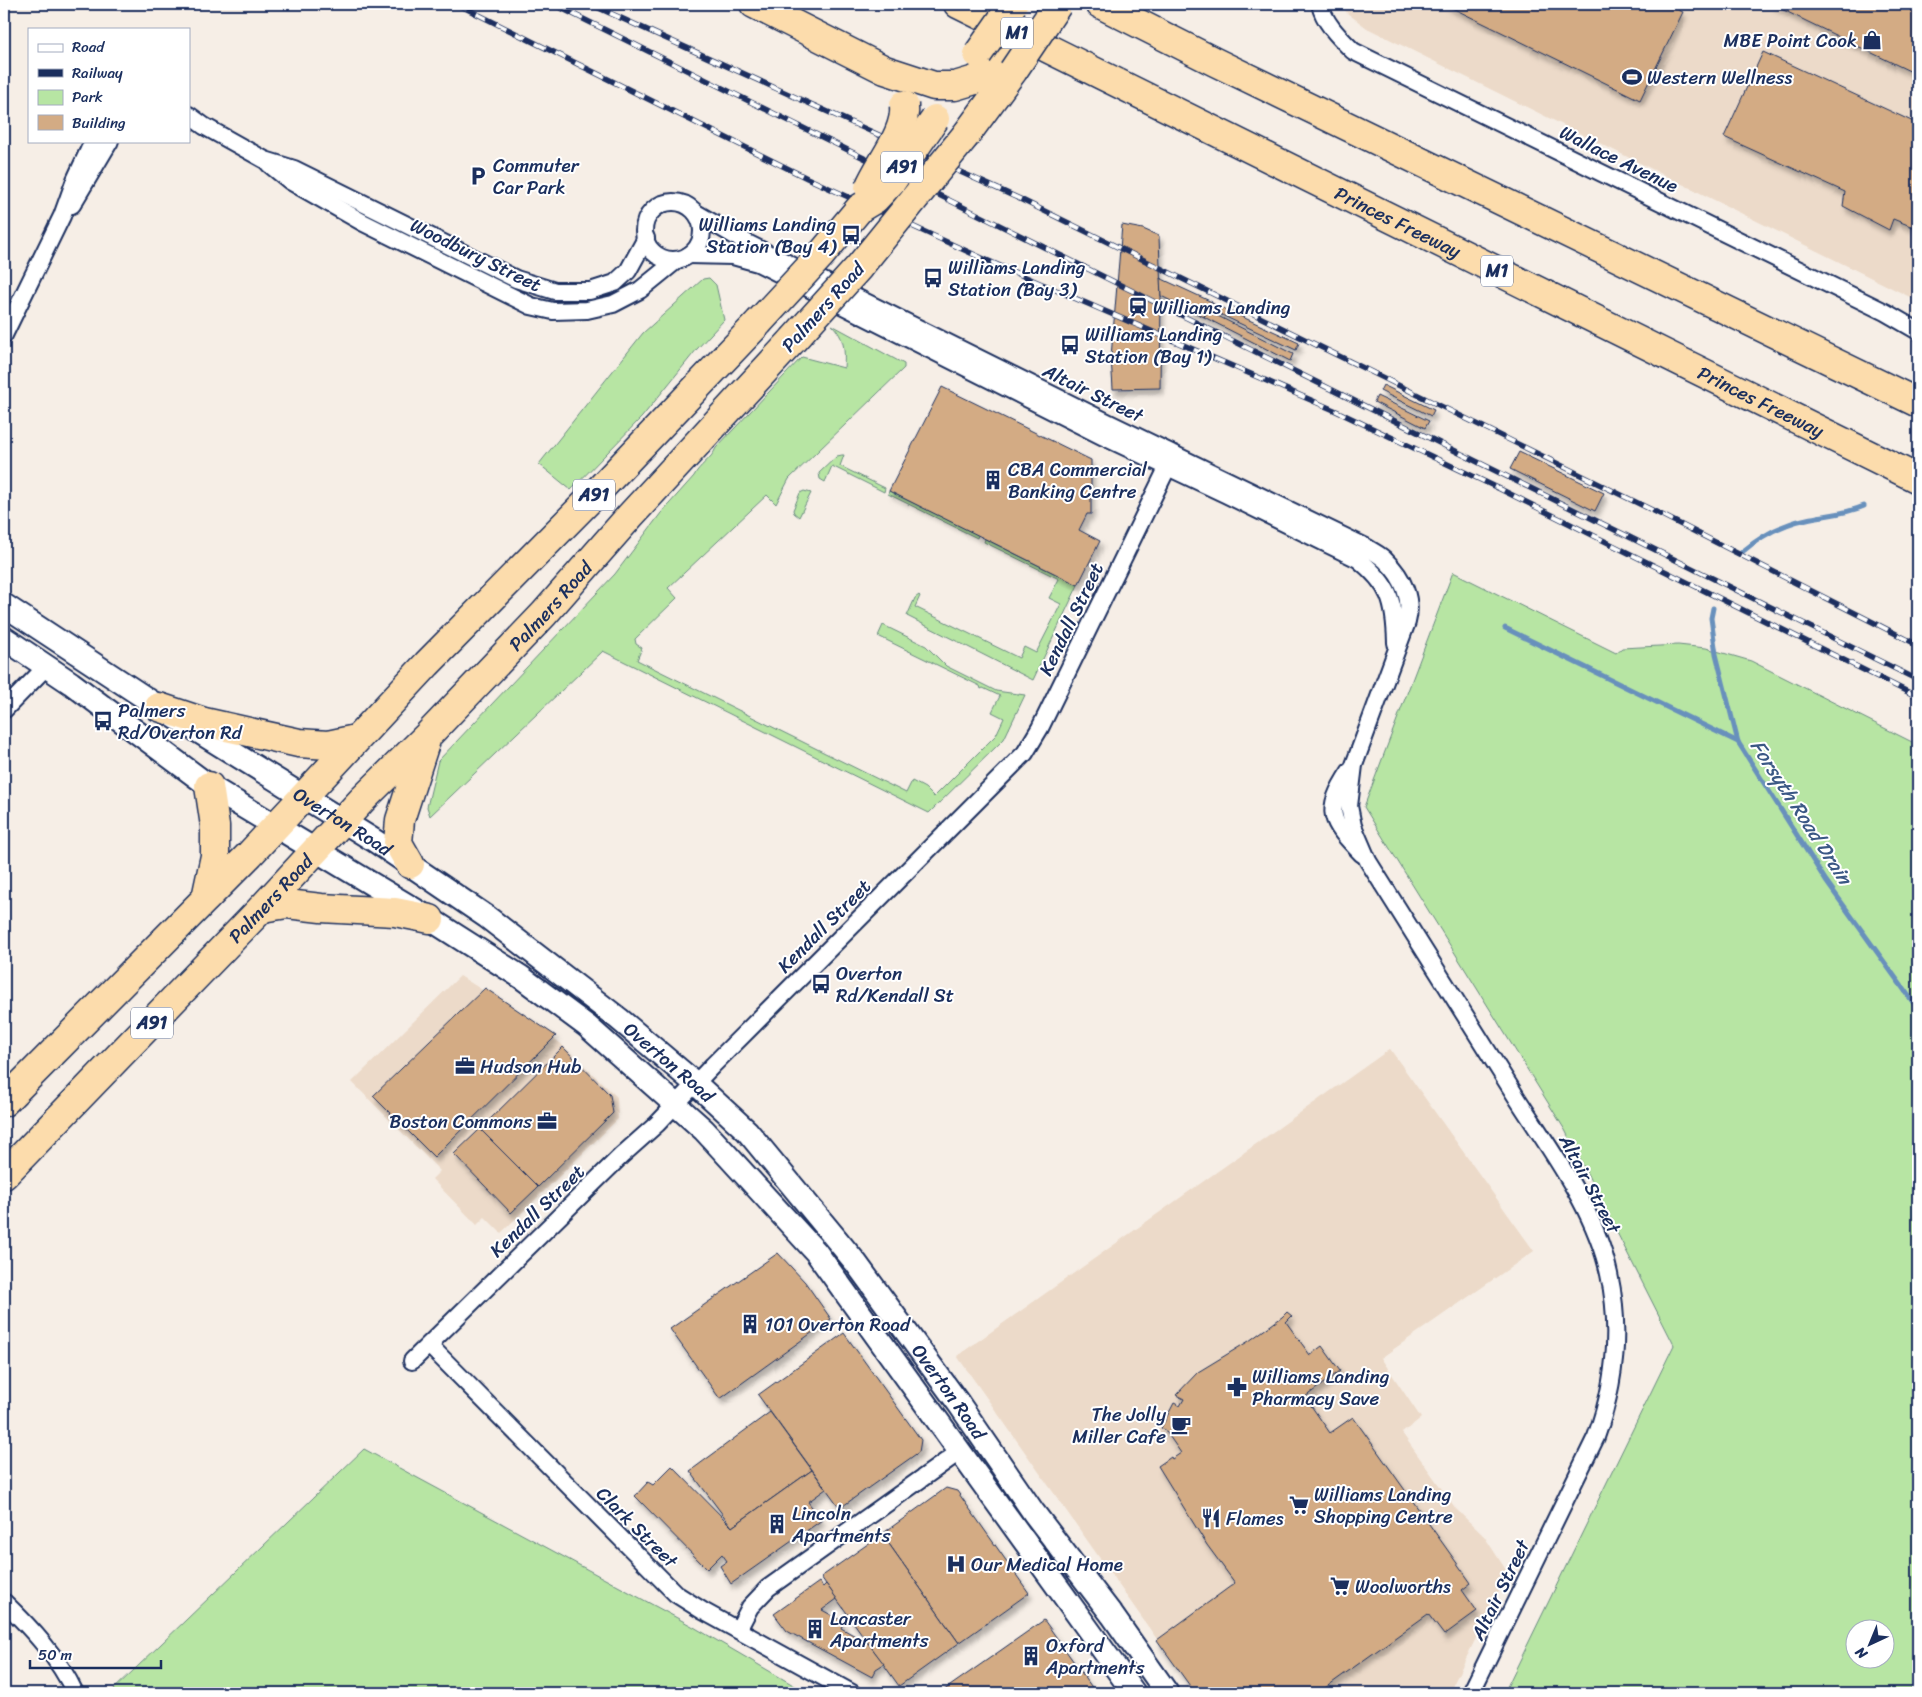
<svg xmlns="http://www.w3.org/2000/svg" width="1922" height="1697" font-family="Sriracha,sans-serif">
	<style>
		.built { fill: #ecdac9 }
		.green { fill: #b7e5a3; stroke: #698a80; fill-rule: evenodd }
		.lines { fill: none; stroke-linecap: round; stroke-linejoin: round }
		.stream { stroke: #6890bc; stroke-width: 5 }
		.building { fill: #d3ab84; stroke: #1b2f5e; filter: url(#shadow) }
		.street-casing { stroke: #1b2f5e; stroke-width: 20 }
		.secondary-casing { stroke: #1b2f5e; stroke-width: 26 }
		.highway-casing { stroke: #1b2f5e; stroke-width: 31 }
		.street { stroke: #fff; stroke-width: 16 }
		.secondary { stroke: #fff; stroke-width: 22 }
		.highway { stroke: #fcdcac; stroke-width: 28 }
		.rail-casing { stroke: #1b2f5e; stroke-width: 5.5 }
		.rail { stroke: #fff; stroke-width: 4; stroke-dasharray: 11; stroke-linecap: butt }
		.highway-bridge-casing { stroke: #1b2f5e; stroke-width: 31; stroke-linecap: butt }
		.highway-bridge { stroke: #fcdcac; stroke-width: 28 }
		.labels { text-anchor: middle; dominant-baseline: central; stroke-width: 4; stroke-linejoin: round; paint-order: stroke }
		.shield { fill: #fff; stroke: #5f6d8e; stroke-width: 1 }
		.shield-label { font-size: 18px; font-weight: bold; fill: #1b2f5e }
		.poi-label { font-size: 19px; fill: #1b2f5e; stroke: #fff; text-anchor: start }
		.street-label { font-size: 19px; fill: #1b2f5e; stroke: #fff }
		.water-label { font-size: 20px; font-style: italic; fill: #3b5885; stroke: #fff }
	</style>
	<defs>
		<filter id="shadow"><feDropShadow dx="3" dy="5.5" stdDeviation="2.5" flood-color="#0004"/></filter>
	</defs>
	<rect width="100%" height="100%" fill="#f6eee6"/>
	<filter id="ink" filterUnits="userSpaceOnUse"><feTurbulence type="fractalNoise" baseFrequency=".02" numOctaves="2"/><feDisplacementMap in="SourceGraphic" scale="10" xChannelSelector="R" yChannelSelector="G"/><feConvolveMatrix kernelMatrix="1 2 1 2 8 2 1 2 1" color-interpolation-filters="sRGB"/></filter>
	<g filter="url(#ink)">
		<g class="built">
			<polygon points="1341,4 1918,4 1918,301 1367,28 1347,13"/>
			<polygon points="460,976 511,1008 560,1043 617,1097 618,1119 501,1233 485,1217 477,1225 432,1179 440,1171 352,1082"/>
			<polygon points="1390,1049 1534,1251 1381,1358 1421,1418 1402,1433 1456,1509 1484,1536 1508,1573 1449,1693 1195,1693 957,1356"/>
		</g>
		<g class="green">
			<polygon points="709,278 716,285 724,320 697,349 642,417 571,490 539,464 643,333 703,279"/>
			<path d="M832,325l72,39v4l-115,111 -13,25 -9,-9 -99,93 9,10 -42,41 1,5 6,4 -5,12 269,133 6,-12 13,7 9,9 62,-62 8,-17 -12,-6 8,-16 -17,-8 -2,1 -1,-3 -102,-50 5,-11 43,21 20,20 50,25 29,4 -21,44 -75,74 -326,-162 -173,165 -3,-9 11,-46 177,-187 46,-61 33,-37c5,-11 17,-16 22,-28l86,-91 42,11c1,-17 1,-30 -12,-43z"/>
			<polygon points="842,455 844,455 840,466 885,488 884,492 832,466 825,482 820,479 819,473 837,456"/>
			<polygon points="804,491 811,493 799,517 794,513 793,510 800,493"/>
			<polygon points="889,491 978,535 977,538 888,494"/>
			<polygon points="985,539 1078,585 1033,680 907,616 915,598 919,595 920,596 915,607 1019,658 1024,647 1036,653 1061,604 1049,598 1059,579 984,542"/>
			<path d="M1453,572l163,81 6,-5 56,-3 28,3 45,13 167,84v948h-414l170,-348 -109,-215 -201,-323zM1854,1630h30v30h-30z"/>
			<polygon points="364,1449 692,1626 807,1693 110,1693"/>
		</g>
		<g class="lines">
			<g class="stream">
				<path d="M1742,552c19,-16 40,-28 65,-33 20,-4 39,-5 57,-13"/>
				<polyline points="1713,608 1711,618 1716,654 1738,742 1826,881 1918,1009"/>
				<polyline points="1505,628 1738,742"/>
			</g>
		</g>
		<g class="building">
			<polygon points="1444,4 1665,4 1683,12 1640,100"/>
			<polygon points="1771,4 1918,4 1918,75 1870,52"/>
			<polygon points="1763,52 1918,124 1918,229 1893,219 1889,230 1843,206 1845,192 1724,137"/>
			<polygon points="1122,225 1143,229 1159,236 1161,296 1160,388 1113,389 1111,357"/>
			<polygon points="1160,278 1212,302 1204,317 1161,296"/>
			<polygon points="1212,303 1299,343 1296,350 1209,309"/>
			<polygon points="1208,311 1293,354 1290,361 1204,317"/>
			<polygon points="1383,385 1434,410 1431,416 1380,391"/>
			<polygon points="942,387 1091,460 1091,514 1087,514 1079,530 1100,541 1078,585 889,491"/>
			<polygon points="1377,396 1429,421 1425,428 1374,402"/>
			<polygon points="1519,452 1604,493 1595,511 1510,469"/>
			<polygon points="485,988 556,1036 434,1157 373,1096"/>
			<polygon points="563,1047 610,1095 613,1113 538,1187 480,1129"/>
			<polygon points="480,1129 538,1187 511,1213 454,1154"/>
			<polygon points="778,1253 805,1282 831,1319 720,1399 670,1329"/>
			<polygon points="1287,1312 1292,1316 1286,1322 1310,1355 1322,1346 1340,1371 1305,1397 1330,1433 1353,1417 1471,1583 1462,1590 1477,1611 1444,1635 1428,1614 1318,1693 1195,1693 1157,1640 1235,1583 1207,1545 1158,1466 1171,1457 1172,1459 1181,1453 1165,1430 1161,1428 1174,1403 1180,1406 1184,1399 1176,1395 1198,1372 1249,1341 1282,1317"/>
			<polygon points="844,1333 921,1440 919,1452 840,1508 758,1395"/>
			<polygon points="770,1412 812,1470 732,1527 690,1471"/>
			<polygon points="672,1466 732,1527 812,1470 826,1489 808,1502 822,1520 731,1584 720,1566 727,1561 722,1554 707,1569 635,1496 648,1482 653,1485"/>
			<polygon points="946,1488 957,1491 1029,1593 959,1643 882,1534"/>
			<polygon points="882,1534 959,1643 899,1686 821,1577"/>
			<polygon points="819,1582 823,1587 826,1584 837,1599 822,1610 844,1622 841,1628 868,1643 884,1664 876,1669 872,1677 787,1631 774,1614"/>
			<polygon points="1044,1620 1096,1693 940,1693"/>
		</g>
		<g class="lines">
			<defs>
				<g id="street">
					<path d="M1320,4c4,19 20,34 33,47l532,261 33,19"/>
					<polyline points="189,115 204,126 265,160 294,169 516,279 555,291 590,291 615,283 628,271 646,238"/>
					<polyline points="269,164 290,181 362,222 531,306 553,311 587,310 613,304 640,290 677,260"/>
					<circle cx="673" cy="231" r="29"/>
					<polyline points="72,205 110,141"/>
					<path d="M696,213l53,31 358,178 259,125c7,5 15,8 20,14 17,16 27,39 21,61l-53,143 -5,41 4,20 15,35c50,79 100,158 149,237 35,55 78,111 92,176 12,55 6,111 -13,163l-125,256"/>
					<path d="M689,255l44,1 25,7 346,174 121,57 133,65c32,26 37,43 38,84"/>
					<polyline points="4,335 62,216 75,180 93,141"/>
					<polyline points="4,710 46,667"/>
					<path d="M1350,771c-27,41 -20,50 12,83"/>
					<polyline points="429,1345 676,1594 703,1611 852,1693"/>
					<polyline points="412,1361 621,1156 657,1124 713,1065 1025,753 1040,728 1174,454"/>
					<path d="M4,1602c28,27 55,56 71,91"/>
					<polyline points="738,1630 750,1607 768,1588 959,1452"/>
				</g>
				<g id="secondary">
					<path id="s1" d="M4,605l155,102 216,134 112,76 132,102 77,65 51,47 109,132 103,141 75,109 78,102 55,78"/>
					<polyline points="4,638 71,683 209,786 430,919 521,977 587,1026 704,1130 816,1252 1134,1693"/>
				</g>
				<g id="highway">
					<polyline points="754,4 885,70 934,86 955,86 975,80 1026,51"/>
					<path id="s2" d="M958,4l960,475"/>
					<polyline points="1100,4 1215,62 1918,403"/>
					<polyline points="966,135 1013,71"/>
					<polyline points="159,707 204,722 299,743 328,745 356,739"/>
					<polyline points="410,864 398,843 400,820 426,740"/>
					<polyline points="206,898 215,856 215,826 209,786"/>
					<polyline points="262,908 287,904 321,908 395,912 430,919"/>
					<polyline points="4,1102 250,854 427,664 598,491 759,322"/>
					<path id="s3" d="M4,1175l258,-267 100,-108 65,-64 117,-122 86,-98 163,-176"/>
				</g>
			</defs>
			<use href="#street" class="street-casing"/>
			<use href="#secondary" class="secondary-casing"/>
			<use href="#highway" class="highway-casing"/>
			<use href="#street" class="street"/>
			<use href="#secondary" class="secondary"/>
			<use href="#highway" class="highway"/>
			<defs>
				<g id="rail">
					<polyline points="457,4 807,178 984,259 1334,410 1500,489 1918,697"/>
					<polyline points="553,4 1918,680"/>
					<polyline points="590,4 1020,199 1660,514 1918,645"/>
				</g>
			</defs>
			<use href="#rail" class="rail-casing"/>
			<use href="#rail" class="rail"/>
			<defs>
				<g id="highway-bridge">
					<polyline points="978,54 1013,4"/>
					<polyline points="1013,71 1058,4"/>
					<path d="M869,188c10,-25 38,-55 35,-83"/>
					<polyline points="759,322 820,256 860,208 875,199 892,181 935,119"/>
					<polyline points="793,340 859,267 966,135"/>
				</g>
			</defs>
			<use href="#highway-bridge" class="highway-bridge-casing"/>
			<use href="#highway-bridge" class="highway-bridge"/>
		</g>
	</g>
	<defs>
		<symbol id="shop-bare" viewBox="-9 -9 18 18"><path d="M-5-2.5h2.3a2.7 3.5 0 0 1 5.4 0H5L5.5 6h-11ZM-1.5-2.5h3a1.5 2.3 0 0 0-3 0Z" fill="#1b2f5e" stroke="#fff" stroke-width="2.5" paint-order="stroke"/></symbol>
		<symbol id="stadium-bare" viewBox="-9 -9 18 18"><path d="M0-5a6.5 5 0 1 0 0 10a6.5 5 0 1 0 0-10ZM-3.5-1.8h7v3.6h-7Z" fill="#1b2f5e" stroke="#fff" stroke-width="2.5" paint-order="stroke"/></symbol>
		<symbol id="parking-bare" viewBox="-9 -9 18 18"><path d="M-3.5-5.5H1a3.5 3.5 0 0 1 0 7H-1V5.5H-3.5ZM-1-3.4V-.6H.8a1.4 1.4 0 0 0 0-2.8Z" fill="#1b2f5e" stroke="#fff" stroke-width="2.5" paint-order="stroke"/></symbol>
		<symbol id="bus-bare" viewBox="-9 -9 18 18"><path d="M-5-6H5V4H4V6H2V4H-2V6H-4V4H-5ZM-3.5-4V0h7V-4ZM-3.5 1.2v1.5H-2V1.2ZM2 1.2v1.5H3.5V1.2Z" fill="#1b2f5e" stroke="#fff" stroke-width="2.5" paint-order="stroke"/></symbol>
		<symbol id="station-bare" viewBox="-9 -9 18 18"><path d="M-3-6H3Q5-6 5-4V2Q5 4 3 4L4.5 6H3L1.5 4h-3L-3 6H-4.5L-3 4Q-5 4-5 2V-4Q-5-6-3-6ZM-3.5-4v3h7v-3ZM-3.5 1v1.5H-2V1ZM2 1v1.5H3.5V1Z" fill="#1b2f5e" stroke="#fff" stroke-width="2.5" paint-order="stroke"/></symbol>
		<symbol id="building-bare" viewBox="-9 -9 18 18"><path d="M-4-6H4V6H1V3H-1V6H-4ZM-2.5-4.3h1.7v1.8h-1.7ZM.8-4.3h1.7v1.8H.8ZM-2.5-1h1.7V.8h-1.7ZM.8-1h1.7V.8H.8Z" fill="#1b2f5e" stroke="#fff" stroke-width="2.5" paint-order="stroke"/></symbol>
		<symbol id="office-bare" viewBox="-9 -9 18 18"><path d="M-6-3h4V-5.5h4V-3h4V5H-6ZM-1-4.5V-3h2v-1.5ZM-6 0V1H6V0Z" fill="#1b2f5e" stroke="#fff" stroke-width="2.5" paint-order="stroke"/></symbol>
		<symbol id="pharmacy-bare" viewBox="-9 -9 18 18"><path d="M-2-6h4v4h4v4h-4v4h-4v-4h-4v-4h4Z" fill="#1b2f5e" stroke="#fff" stroke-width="2.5" paint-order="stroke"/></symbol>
		<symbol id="cafe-bare" viewBox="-9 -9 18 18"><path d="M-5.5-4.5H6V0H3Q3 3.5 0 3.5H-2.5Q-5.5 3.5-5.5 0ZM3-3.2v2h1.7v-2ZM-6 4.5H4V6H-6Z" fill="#1b2f5e" stroke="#fff" stroke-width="2.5" paint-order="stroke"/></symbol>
		<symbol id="supermarket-bare" viewBox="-9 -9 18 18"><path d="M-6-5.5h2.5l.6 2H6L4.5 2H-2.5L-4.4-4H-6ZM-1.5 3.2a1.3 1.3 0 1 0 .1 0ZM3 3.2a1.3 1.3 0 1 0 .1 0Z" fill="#1b2f5e" stroke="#fff" stroke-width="2.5" paint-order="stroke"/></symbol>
		<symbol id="restaurant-bare" viewBox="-9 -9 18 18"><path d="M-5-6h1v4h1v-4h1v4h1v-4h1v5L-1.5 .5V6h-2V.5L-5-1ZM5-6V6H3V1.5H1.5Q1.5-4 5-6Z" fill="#1b2f5e" stroke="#fff" stroke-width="2.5" paint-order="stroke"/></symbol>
		<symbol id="hospital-bare" viewBox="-9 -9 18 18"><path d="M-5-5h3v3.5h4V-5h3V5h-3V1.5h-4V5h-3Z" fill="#1b2f5e" stroke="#fff" stroke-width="2.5" paint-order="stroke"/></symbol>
	</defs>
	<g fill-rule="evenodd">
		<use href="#shop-bare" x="1858" y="26" width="28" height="28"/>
		<use href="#stadium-bare" x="1618" y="63" width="28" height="28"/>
		<use href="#parking-bare" x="464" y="162" width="28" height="28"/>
		<use href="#bus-bare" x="837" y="221" width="28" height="28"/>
		<use href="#bus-bare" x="919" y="264" width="28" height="28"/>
		<use href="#station-bare" x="1124" y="293" width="28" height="28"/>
		<use href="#bus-bare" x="1056" y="331" width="28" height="28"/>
		<use href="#building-bare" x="979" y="466" width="28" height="28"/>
		<use href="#bus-bare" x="89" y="707" width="28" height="28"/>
		<use href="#bus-bare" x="807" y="970" width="28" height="28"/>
		<use href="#office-bare" x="451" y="1052" width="28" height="28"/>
		<use href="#office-bare" x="533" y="1107" width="28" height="28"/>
		<use href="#building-bare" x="736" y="1310" width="28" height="28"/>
		<use href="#pharmacy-bare" x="1223" y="1373" width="28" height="28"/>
		<use href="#cafe-bare" x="1167" y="1411" width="28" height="28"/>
		<use href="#supermarket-bare" x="1285" y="1491" width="28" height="28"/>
		<use href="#restaurant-bare" x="1197" y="1504" width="28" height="28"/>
		<use href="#building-bare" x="763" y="1510" width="28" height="28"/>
		<use href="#hospital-bare" x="942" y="1550" width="28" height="28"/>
		<use href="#supermarket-bare" x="1326" y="1572" width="28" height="28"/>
		<use href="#building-bare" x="801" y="1615" width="28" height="28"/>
		<use href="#building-bare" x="1017" y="1642" width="28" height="28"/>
	</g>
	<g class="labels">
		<g class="shield">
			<rect x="1001" y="17.5" width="32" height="31" rx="4"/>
			<rect x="881" y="151.5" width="42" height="31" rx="4"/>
			<rect x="1481" y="255.5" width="32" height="31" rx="4"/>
			<rect x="573" y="479.5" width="42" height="31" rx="4"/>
			<rect x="131" y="1007.5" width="42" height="31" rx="4"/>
		</g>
		<g class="shield-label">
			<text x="1017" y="33">M1</text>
			<text x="902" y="167">A91</text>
			<text x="1497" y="271">M1</text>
			<text x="594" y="495">A91</text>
			<text x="152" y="1023">A91</text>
		</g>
		<g class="poi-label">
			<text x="1857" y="40" text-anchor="end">MBE Point Cook</text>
			<text x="1647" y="77">Western Wellness</text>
			<text x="493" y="165">Commuter<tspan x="493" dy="22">Car Park</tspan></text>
			<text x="836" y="224" text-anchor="end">Williams Landing<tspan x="836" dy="22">Station (Bay 4)</tspan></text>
			<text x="948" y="267">Williams Landing<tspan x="948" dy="22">Station (Bay 3)</tspan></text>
			<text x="1153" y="307">Williams Landing</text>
			<text x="1085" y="334">Williams Landing<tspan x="1085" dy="22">Station (Bay 1)</tspan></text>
			<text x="1008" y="469">CBA Commercial<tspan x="1008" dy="22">Banking Centre</tspan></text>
			<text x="118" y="710">Palmers<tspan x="118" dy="22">Rd/Overton Rd</tspan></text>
			<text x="836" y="973">Overton<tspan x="836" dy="22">Rd/Kendall St</tspan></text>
			<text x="480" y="1066">Hudson Hub</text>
			<text x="532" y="1121" text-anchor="end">Boston Commons</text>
			<text x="765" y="1324">101 Overton Road</text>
			<text x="1252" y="1376">Williams Landing<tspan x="1252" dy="22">Pharmacy Save</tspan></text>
			<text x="1166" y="1414" text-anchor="end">The Jolly<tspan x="1166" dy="22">Miller Cafe</tspan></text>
			<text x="1314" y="1494">Williams Landing<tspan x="1314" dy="22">Shopping Centre</tspan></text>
			<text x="792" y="1513">Lincoln<tspan x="792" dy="22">Apartments</tspan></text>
			<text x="1226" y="1518">Flames</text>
			<text x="971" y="1564">Our Medical Home</text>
			<text x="1355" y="1586">Woolworths</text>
			<text x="830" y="1618">Lancaster<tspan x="830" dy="22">Apartments</tspan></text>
			<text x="1046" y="1645">Oxford<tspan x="1046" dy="22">Apartments</tspan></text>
		</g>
		<g class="street-label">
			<text transform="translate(1619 159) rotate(26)">Wallace Avenue</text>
			<text stroke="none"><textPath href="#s2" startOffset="491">Princes Freeway</textPath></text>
			<text transform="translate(476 255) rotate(26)">Woodbury Street</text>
			<text transform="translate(823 307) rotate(-48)">Palmers Road</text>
			<text transform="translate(1093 393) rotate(26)">Altair Street</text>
			<text stroke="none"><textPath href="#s2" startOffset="896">Princes Freeway</textPath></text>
			<text stroke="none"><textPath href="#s3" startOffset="789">Palmers Road</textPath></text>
			<text transform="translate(1071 619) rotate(-64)">Kendall Street</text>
			<text stroke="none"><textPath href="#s1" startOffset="402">Overton Road</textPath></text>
			<text stroke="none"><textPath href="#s3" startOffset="384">Palmers Road</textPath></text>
			<text transform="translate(824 926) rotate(-45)">Kendall Street</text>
			<text stroke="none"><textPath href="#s1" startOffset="808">Overton Road</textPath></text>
			<text transform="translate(1590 1184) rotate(62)">Altair Street</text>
			<text transform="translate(537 1211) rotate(-44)">Kendall Street</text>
			<text stroke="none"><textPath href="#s1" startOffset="1242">Overton Road</textPath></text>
			<text transform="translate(637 1527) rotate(45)">Clark Street</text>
			<text transform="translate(1500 1590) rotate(-64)">Altair Street</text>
		</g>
		<g class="water-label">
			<text transform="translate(1801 812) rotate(57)">Forsyth Road Drain</text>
		</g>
	</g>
	<rect width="1922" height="1697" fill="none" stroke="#fff" stroke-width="20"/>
	<rect x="10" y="10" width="1902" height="1677" fill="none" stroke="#1b2f5e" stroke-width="2" filter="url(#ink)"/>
	<rect x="28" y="28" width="162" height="115" fill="#ffffff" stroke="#a4acbf"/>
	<rect x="38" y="44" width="25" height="8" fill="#ffffff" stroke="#a4acbf"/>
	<text x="72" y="52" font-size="15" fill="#1b2f5e">Road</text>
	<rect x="38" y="69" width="25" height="8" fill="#1b2f5e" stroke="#a4acbf"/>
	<text x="72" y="78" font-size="15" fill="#1b2f5e">Railway</text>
	<rect x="38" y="90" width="25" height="15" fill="#b7e5a3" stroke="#a4acbf"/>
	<text x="72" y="102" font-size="15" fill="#1b2f5e">Park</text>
	<rect x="38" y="115" width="25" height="15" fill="#d3ab84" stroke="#a4acbf"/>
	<text x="72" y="128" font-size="15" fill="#1b2f5e">Building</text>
	<g transform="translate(1870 1644) rotate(224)"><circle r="24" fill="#ffffff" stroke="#a4acbf"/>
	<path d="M0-4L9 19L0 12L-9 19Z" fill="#1b2f5e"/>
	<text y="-8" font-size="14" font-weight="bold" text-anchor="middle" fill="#1b2f5e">N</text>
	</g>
	<path d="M30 1660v8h131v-8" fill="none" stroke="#1b2f5e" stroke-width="2.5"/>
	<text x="38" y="1660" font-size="15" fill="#1b2f5e" stroke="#ffffff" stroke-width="4" paint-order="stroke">50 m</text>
</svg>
